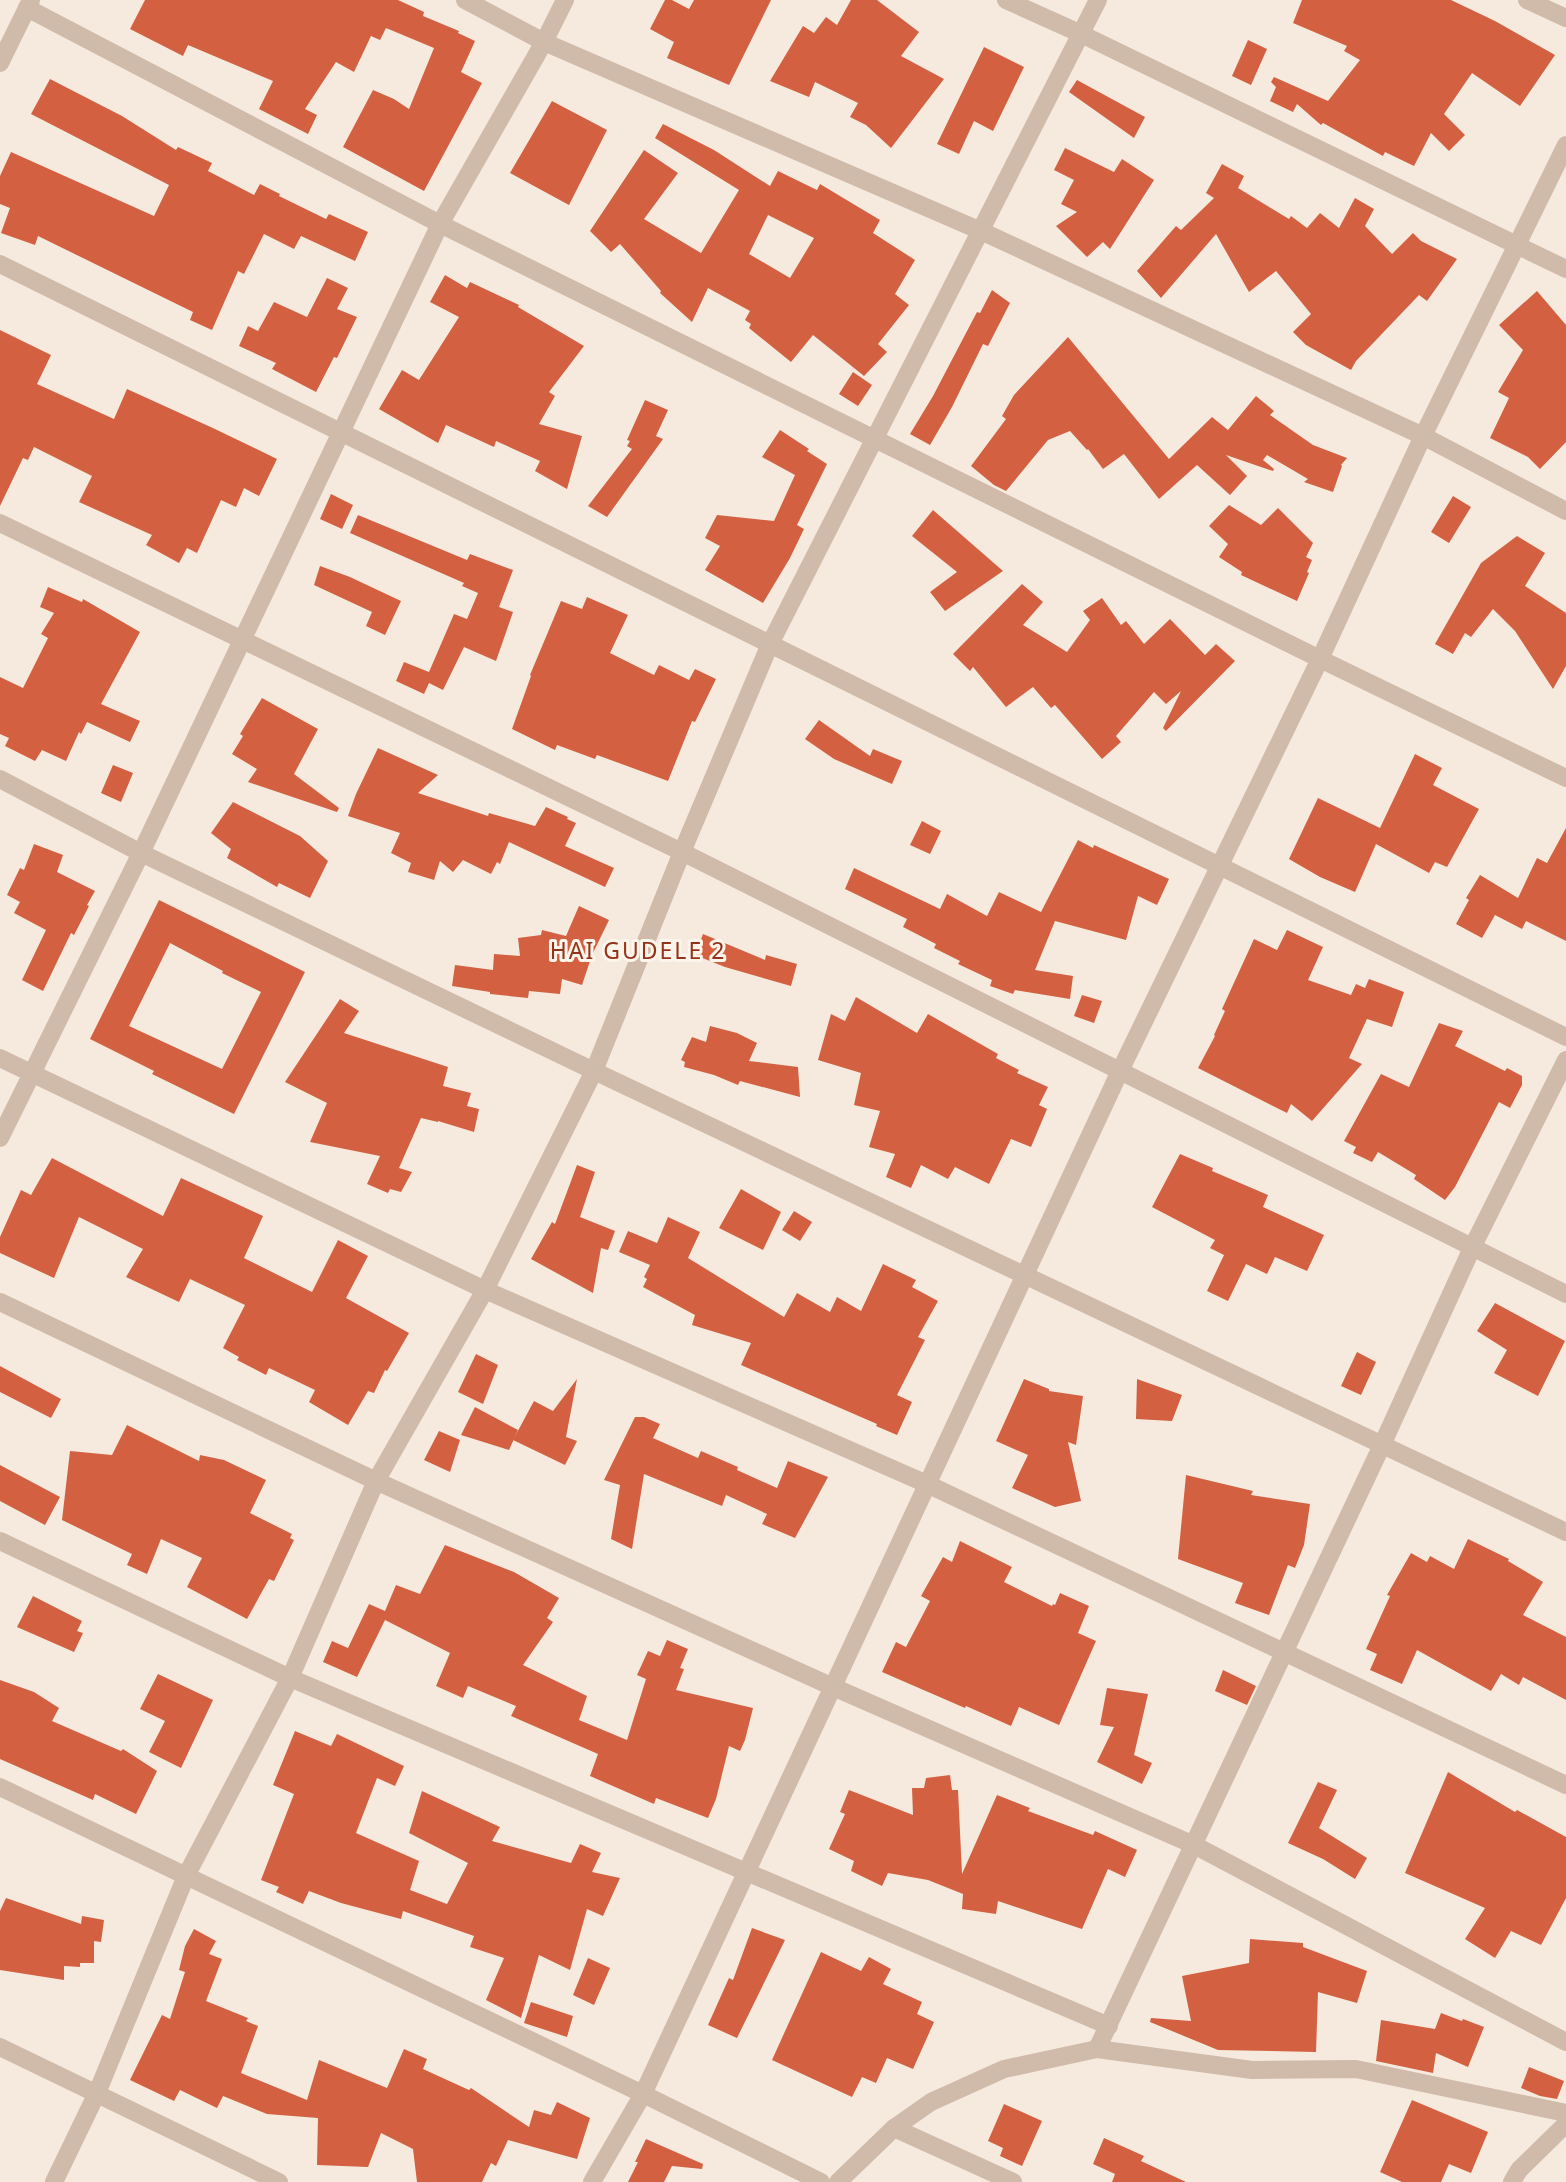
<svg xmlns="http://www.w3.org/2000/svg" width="1566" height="2182" font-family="'Noto Sans',sans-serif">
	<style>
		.building { fill: #d36040; fill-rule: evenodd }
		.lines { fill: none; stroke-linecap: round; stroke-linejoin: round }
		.minor { stroke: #d0baa9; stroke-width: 18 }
		.labels { text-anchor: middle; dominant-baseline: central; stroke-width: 6; stroke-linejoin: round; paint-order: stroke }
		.neighbourhood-label { font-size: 23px; letter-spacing: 2px; fill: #953319; stroke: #fcf5ec }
	</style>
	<rect width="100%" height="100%" fill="#f6eadf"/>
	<g class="building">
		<polygon points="145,0 398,0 424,12 423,16 459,31 458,33 475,41 461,72 482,83 424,191 343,147 373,90 394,99 409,109 434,48 386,28 380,40 371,36 354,72 336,62 305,109 317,115 308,134 259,109 273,81 188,45 183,56 130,29"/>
		<polygon points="665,0 672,0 689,9 694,0 771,0 729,85 667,58 674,42 650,29"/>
		<polygon points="851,0 877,0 919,32 901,56 944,79 891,148 866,125 850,117 858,103 815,82 809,97 770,81 803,26 814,33 826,17 837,25"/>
		<polygon points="1302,0 1451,0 1495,21 1555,55 1520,106 1472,73 1444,114 1465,135 1449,151 1431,133 1414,166 1385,152 1383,156 1323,123 1321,125 1297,104 1293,112 1270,101 1276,87 1271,82 1274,77 1328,101 1360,60 1344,51 1347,46 1293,23"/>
		<polygon points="1248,40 1267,49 1251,85 1232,76"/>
		<polygon points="984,47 1024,67 993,131 974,121 959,154 937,144"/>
		<polygon points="50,79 122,116 176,150 178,147 212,163 208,171 254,195 260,184 280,194 279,196 326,219 329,214 368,232 355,261 301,236 294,249 264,234 244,274 238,271 212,330 190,320 193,312 38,236 35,245 1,233 10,208 0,204 0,176 11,152 154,216 169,185 31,114"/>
		<polygon points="1077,80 1145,117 1134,138 1069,92"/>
		<polygon points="552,101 607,130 569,205 510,173"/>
		<path d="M663,124l51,26 56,36 8,-15 39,19 3,-6 60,36 -7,13 42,27 -20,34 14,11 -31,39 9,8 -23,24 -51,-41 -22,27 -42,-34 2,-4 -6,-4 5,-9 -42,-23 -16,34 -32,-29 1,-2 -41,-47 -9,8 -21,-21 54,-81 34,23 -34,46 57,34 38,-63 -84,-52zM768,215l46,23 -24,40 -41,-24z"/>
		<polygon points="1065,148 1114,172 1122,159 1154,180 1110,249 1103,242 1087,257 1056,226 1077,212 1061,204 1074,180 1054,170"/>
		<polygon points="1222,164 1244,176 1238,188 1289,219 1291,216 1307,228 1320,213 1339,228 1355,198 1374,209 1365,226 1392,254 1413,233 1421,241 1457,259 1427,301 1419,295 1356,361 1351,370 1306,345 1293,332 1311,314 1276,271 1249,292 1216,234 1161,298 1137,271 1176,226 1181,230 1214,198 1206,193"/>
		<polygon points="445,275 467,288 470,282 519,305 518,307 584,346 549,392 555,396 539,424 582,436 567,489 535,471 540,461 496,441 494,447 446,425 438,443 379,409 402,370 419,380 459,317 430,302"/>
		<polygon points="327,278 348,288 337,309 357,317 337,358 334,357 316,392 272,369 276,363 239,346 248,326 258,331 274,302 307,317"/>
		<polygon points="992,290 1010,303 988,346 983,344 952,407 930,445 910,434 933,396 977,312 980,313"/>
		<polygon points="1537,291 1566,325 1566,442 1540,469 1528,457 1490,438 1509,398 1498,392 1523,350 1499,325"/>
		<polygon points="0,330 51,355 37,384 114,419 127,389 215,429 277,459 259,496 244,488 236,507 221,500 197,553 187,548 179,563 146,545 152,535 79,502 92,476 34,447 28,460 23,458 0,506"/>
		<polygon points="1068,337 1169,459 1212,417 1228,430 1256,396 1274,411 1270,415 1313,445 1347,458 1341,465 1342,466 1333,492 1304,482 1308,479 1267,455 1263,460 1274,469 1273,471 1226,455 1247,476 1230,495 1197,465 1159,499 1124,454 1103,469 1088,449 1087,450 1070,431 1048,440 1006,491 994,485 971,466 1006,419 1002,416 1014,395"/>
		<polygon points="853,372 872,385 858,406 839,394"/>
		<polygon points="645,400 668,410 656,436 663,439 607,517 588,506 632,449 627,446 630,441 627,440"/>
		<polygon points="780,430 809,449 807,451 827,464 797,525 804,529 790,558 763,603 705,570 720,546 705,538 717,515 774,521 795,475 762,457"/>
		<polygon points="331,494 353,505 342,529 320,519"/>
		<polygon points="1453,496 1471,507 1449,543 1431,532"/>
		<polygon points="1229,505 1261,525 1278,508 1313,543 1306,557 1312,560 1307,572 1309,573 1297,601 1241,575 1242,572 1219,557 1228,544 1209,526"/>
		<polygon points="933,510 1003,571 945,611 930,592 957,572 912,536"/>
		<polygon points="358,515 467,560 470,554 513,570 499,607 513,612 496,661 464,647 443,690 429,683 424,694 396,681 404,662 429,672 454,614 467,619 478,593 462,586 464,583 350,533"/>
		<polygon points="1517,536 1545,553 1525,586 1566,613 1566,666 1553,689 1515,631 1493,609 1471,637 1465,633 1453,654 1435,644 1481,563"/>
		<polygon points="320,566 350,577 401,601 385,635 366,626 372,612 314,585"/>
		<polygon points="1022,584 1043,602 1023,625 1067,652 1090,620 1083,611 1102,598 1121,625 1126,621 1144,644 1170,619 1205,655 1216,644 1235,661 1166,731 1163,728 1181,691 1166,704 1154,692 1116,736 1121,742 1102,759 1055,705 1051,708 1033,687 1006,707 973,667 970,671 953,654"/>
		<polygon points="48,587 82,602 83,599 140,632 101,704 140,721 130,742 87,722 81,734 79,732 66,761 42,750 35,761 5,746 9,738 0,734 0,677 23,688 48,638 41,634 54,613 40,607"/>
		<polygon points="587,597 628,615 610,653 654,675 659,665 689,680 695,669 716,679 695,722 692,721 668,781 597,755 595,759 557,745 555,750 512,729 531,676 530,675 561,601 582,609"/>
		<polygon points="262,698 318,729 294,774 339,808 337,812 248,782 257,769 232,754 243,736 240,734"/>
		<polygon points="819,720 870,756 873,749 902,761 892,784 834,759 805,739"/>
		<polygon points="378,748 438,775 418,793 488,816 489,813 535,826 546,807 568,817 567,819 576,823 565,846 614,868 605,887 509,842 500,864 497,862 491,874 463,860 453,872 440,861 434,880 408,872 411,863 391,853 400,833 348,816 356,794"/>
		<polygon points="1415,754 1442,768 1433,785 1479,809 1447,867 1435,862 1429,873 1376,844 1355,892 1320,877 1289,859 1318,798 1380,828"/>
		<polygon points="113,765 133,773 121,802 101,793"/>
		<polygon points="233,802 300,836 328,861 310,898 279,883 277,887 227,858 231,849 211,833"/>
		<polygon points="922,821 941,831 930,854 910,845"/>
		<polygon points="1566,828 1566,941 1526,921 1522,929 1495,915 1482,938 1456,924 1469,900 1466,898 1480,875 1518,898 1537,858 1547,863"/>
		<polygon points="1078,840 1093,848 1094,845 1169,879 1157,905 1138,896 1126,940 1055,921 1035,970 1073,976 1070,999 1015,990 1013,994 990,986 992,980 958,964 960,961 934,948 936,944 903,927 907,919 845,889 854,868 940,909 947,894 987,916 999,892 1041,912"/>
		<polygon points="34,844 63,855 57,872 95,891 87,905 89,906 74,935 71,933 43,991 22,980 46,930 14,913 20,902 7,895 20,868 24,870"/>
		<path d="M159,900l146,72 -71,142 -82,-40 2,-3 -64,-32zM170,943l53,28 -1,2 39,19 -39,77 -93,-43z"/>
		<polygon points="579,906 609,920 592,955 582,985 562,979 560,994 529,991 528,998 490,994 490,992 452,986 455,965 493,970 494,954 520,956 518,938 541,935 542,930 566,936"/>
		<polygon points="1287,930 1323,947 1308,980 1351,995 1356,984 1365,988 1369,979 1404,992 1392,1027 1367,1019 1349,1058 1362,1064 1312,1121 1291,1104 1287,1113 1198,1068 1215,1036 1214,1035 1225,1011 1222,1009 1254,939 1277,950"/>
		<polygon points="703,934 765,960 766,955 797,964 791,986 725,967 695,955"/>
		<polygon points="1082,995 1102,1001 1094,1023 1074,1016"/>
		<polygon points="856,997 917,1033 928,1014 998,1054 996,1058 1019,1070 1017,1073 1048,1087 1039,1105 1047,1109 1031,1147 1011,1139 989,1184 955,1167 948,1179 921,1165 911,1188 886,1177 895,1154 869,1147 880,1111 854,1105 861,1073 818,1060 831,1014 845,1021"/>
		<polygon points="340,999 359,1011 344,1033 448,1067 443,1086 471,1093 467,1106 479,1109 474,1132 438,1121 438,1122 421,1118 399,1168 412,1172 401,1192 390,1189 388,1193 367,1184 380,1156 310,1142 327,1103 285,1082"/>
		<polygon points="1439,1023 1463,1031 1455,1046 1505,1071 1507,1068 1522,1076 1522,1085 1510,1108 1499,1102 1455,1187 1445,1200 1414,1179 1416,1175 1378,1152 1372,1162 1353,1153 1356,1147 1344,1141 1381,1074 1409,1087"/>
		<polygon points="710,1026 737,1033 757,1043 749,1061 798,1067 800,1097 740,1081 738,1085 714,1075 684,1067 685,1062 681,1060 692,1037 706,1042"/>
		<polygon points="1180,1154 1213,1168 1212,1171 1268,1195 1263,1207 1324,1235 1307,1271 1275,1257 1267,1274 1246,1264 1228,1301 1207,1291 1224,1255 1210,1248 1215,1240 1152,1207"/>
		<polygon points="52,1158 163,1216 181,1178 263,1216 244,1258 312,1292 338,1240 368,1256 346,1298 409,1333 387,1371 385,1370 374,1393 368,1391 348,1425 309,1402 315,1390 269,1368 266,1375 237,1360 239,1357 223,1348 245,1305 190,1279 179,1302 126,1277 143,1249 79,1217 54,1278 0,1253 0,1237 21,1190 31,1195"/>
		<polygon points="577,1165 595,1172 580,1217 615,1231 608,1250 601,1248 593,1293 531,1259 552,1222 555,1224"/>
		<polygon points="741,1189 781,1212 763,1250 719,1228"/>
		<polygon points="794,1211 812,1222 800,1241 782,1230"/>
		<polygon points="668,1217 700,1232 688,1258 784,1317 797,1293 830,1312 837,1297 861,1311 883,1264 916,1280 912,1287 938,1301 918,1337 925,1340 897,1395 912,1402 897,1435 876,1426 877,1424 741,1365 751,1343 692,1325 695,1315 643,1287 647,1279 644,1277 650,1265 619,1252 628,1231 657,1243"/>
		<polygon points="1495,1303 1565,1341 1538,1396 1494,1373 1507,1350 1477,1331"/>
		<polygon points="1357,1352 1376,1362 1361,1395 1341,1386"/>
		<polygon points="476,1354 498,1365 483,1404 458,1392"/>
		<polygon points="0,1366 61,1399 51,1418 0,1392"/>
		<polygon points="577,1379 566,1437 577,1441 565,1465 513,1440 534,1401 553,1411"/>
		<polygon points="1024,1379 1049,1389 1049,1391 1083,1396 1076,1445 1068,1442 1081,1501 1055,1507 1012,1488 1028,1455 996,1441"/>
		<polygon points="1137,1379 1182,1395 1172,1421 1136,1419"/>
		<polygon points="475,1407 518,1430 509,1450 461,1435"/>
		<polygon points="635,1417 644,1417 660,1424 653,1438 698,1458 701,1451 738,1467 737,1470 777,1488 788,1461 828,1477 795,1538 762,1524 767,1514 726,1495 722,1506 644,1474 632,1549 611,1539 620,1485 604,1480"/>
		<polygon points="127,1425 199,1461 200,1455 224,1460 266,1480 250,1513 292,1534 290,1538 294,1540 274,1581 269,1579 247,1619 187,1587 202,1558 161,1539 147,1574 127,1565 132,1554 62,1520 70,1451 112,1455"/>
		<polygon points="439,1431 460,1440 450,1472 424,1460"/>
		<polygon points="0,1465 60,1497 45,1525 0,1501"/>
		<polygon points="1186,1475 1253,1491 1251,1495 1310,1504 1304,1545 1295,1568 1288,1565 1269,1615 1235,1603 1243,1583 1178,1559"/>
		<polygon points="1468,1539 1509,1559 1508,1561 1543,1582 1523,1615 1566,1637 1566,1700 1523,1677 1519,1685 1501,1674 1491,1691 1417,1650 1402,1684 1370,1670 1377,1654 1366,1649 1390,1596 1387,1595 1411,1553 1427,1562 1430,1556 1454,1569"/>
		<polygon points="960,1541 1012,1567 1004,1582 1052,1606 1053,1604 1055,1605 1060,1593 1089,1606 1078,1633 1096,1641 1059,1725 1019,1707 1011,1726 966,1706 965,1708 882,1672 896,1642 906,1647 930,1601 921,1596 943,1557 952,1562"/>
		<polygon points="445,1545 514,1572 559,1598 547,1618 553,1622 523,1665 587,1696 579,1720 627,1740 646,1679 637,1675 648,1651 660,1656 667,1640 688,1649 680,1668 684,1669 676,1690 753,1708 745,1740 740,1751 729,1746 716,1799 708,1818 656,1798 654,1804 590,1776 598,1754 511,1716 516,1706 468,1686 463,1698 436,1686 450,1653 385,1620 357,1677 323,1662 332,1641 348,1648 369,1604 385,1611 396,1585 420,1594"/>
		<polygon points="33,1596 82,1621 77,1631 83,1633 74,1652 17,1627"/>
		<polygon points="1223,1670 1256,1686 1247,1705 1215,1691"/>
		<polygon points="158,1674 213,1700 181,1768 149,1752 165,1721 140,1709"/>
		<polygon points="0,1680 34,1692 59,1708 52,1721 121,1751 123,1749 157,1771 136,1814 95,1794 93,1800 0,1759"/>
		<polygon points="1107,1688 1148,1694 1134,1755 1152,1763 1142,1784 1097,1762 1114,1727 1100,1725"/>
		<polygon points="295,1731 331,1746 337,1734 404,1766 395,1786 377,1778 356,1833 419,1861 410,1890 447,1904 468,1863 409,1833 422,1791 500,1827 492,1841 571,1863 580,1844 601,1853 592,1872 620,1878 603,1916 587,1909 570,1970 539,1955 521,2018 486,2000 504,1958 470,1947 474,1936 403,1911 401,1919 341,1903 309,1891 303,1904 276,1892 279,1887 261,1880 294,1794 273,1785"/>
		<polygon points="1448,1772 1515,1812 1517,1810 1566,1837 1566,1898 1541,1945 1511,1931 1495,1958 1465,1939 1485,1908 1405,1873"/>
		<polygon points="950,1775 952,1790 958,1790 962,1874 997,1795 1030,1808 1028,1811 1093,1835 1095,1831 1137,1850 1125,1877 1108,1869 1082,1929 998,1901 996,1914 962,1909 963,1894 928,1880 888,1873 882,1886 851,1871 854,1861 829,1849 845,1814 840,1812 849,1790 913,1815 912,1788 924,1788 926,1778"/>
		<polygon points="1318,1782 1337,1790 1319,1828 1367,1858 1355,1879 1323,1859 1288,1843"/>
		<polygon points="6,1898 81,1924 82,1916 104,1920 101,1942 94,1941 94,1963 80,1963 80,1967 64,1966 64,1980 0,1970 0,1911"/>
		<polygon points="752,1928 785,1940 737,2038 708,2025 729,1978 733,1980"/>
		<polygon points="194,1929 216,1941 209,1954 222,1959 206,2001 248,2018 246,2021 258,2026 241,2073 307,2100 319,2060 387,2088 404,2049 427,2059 423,2069 469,2090 471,2088 529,2127 534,2110 551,2115 557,2102 590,2118 577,2159 508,2140 496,2166 491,2163 482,2182 417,2182 413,2149 381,2133 368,2167 317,2165 318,2118 267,2114 223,2096 217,2108 180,2090 174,2101 130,2080 162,2015 170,2019 185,1972 179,1970 185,1946"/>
		<polygon points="1250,1939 1303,1943 1303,1947 1367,1971 1357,2003 1318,1992 1316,2052 1218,2050 1150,2022 1151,2018 1191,2021 1182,1976 1249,1963"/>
		<polygon points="821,1952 861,1971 869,1957 891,1969 883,1984 922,2002 917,2014 934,2022 913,2069 887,2058 876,2083 862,2077 852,2097 772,2060"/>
		<polygon points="588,1958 610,1968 594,2005 573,1995"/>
		<polygon points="531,2002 573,2016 567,2037 524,2023"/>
		<polygon points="1441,2013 1462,2021 1463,2019 1484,2027 1468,2067 1436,2053 1433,2073 1376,2061 1381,2020 1435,2029"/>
		<polygon points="1529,2067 1564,2081 1557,2099 1540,2096 1521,2088"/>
		<polygon points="1412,2100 1488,2132 1471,2173 1449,2164 1441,2182 1402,2182 1380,2172"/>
		<polygon points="1004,2104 1042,2121 1022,2166 1000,2156 1003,2148 988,2141"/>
		<polygon points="1104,2138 1144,2156 1141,2161 1186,2182 1112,2182 1115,2174 1093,2164"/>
		<polygon points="646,2139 703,2164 702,2169 672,2166 664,2182 628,2182 638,2162 635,2162"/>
	</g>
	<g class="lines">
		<g class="minor">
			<polyline points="465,0 544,42 981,231 1423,436 1566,511"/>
			<polyline points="1006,0 1077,32 1566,269"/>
			<polyline points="1527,0 1566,18"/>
			<polyline points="27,8 440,224 1320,659 1423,436 1566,145"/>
			<polyline points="0,63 31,0"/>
			<polyline points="0,264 1566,1037"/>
			<polyline points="0,523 682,852 1566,1294"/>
			<polyline points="0,779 141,853 594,1071 1566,1532"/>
			<polyline points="0,1058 485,1290 927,1484 1566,1785"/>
			<polyline points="0,1138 141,853 440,224 544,42 565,0"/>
			<polyline points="0,1302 376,1481 833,1687 1194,1845 1566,2042"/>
			<polyline points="0,1541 290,1678 1109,2026"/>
			<polyline points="0,1787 643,2094 821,2182"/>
			<polyline points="0,2047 279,2182"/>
			<polyline points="1097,2049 1382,1445 1472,1248 1566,1060"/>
			<polyline points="894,2128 1013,2182"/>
			<polyline points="54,2182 97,2093 186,1876 290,1678 376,1481 485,1290 594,1071 682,852 770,644 1098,0"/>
			<polyline points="592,2182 643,2094 1120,1071 1320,659 1566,778"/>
			<polyline points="838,2182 894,2128 931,2102 1004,2069 1097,2049 1252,2070 1356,2069 1566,2113"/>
			<polyline points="1512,2182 1519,2170 1566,2124"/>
		</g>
	</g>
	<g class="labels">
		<g class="neighbourhood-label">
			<text x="638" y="950">HAI GUDELE 2</text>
		</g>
	</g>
</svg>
